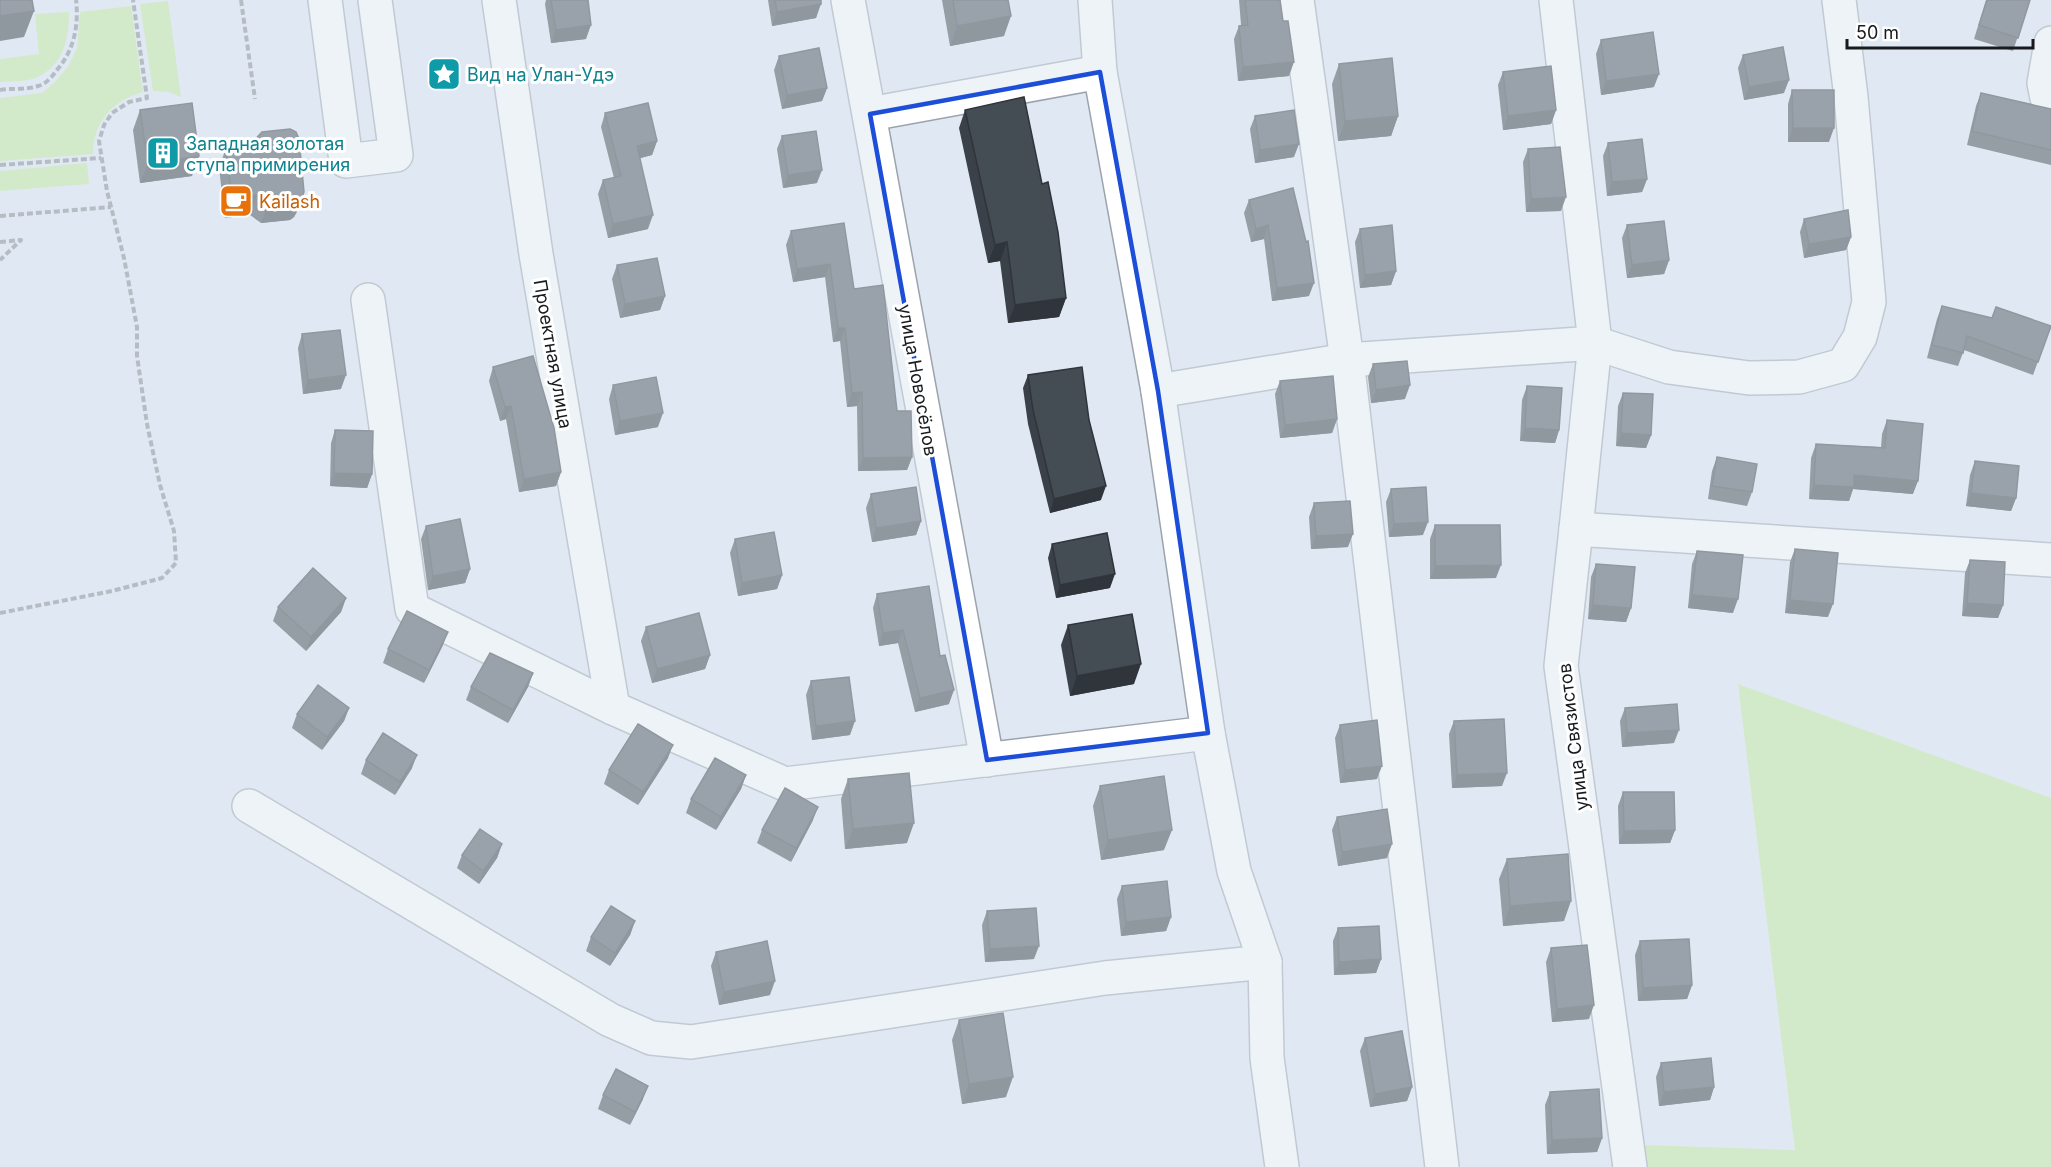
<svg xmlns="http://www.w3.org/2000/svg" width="2051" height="1167" font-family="Inter,sans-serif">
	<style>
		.green { fill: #c2eb97 }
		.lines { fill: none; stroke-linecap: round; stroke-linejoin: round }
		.minor-casing { stroke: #9ba4ad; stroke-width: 36 }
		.path { stroke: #80868d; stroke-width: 4; stroke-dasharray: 6 3; stroke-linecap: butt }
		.minor { stroke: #fff; stroke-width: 33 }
		.wall { fill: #3a4148 }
		.shaded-wall { fill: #30353b }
		.building { fill: #444c54; stroke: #30353b; stroke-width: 1.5 }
		.marked { fill: none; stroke: #1d4ed8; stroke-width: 4.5; stroke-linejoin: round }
		.labels { text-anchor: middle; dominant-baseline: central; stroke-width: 6; stroke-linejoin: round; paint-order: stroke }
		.culture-label { font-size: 18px; fill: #0d838f; stroke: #fff; text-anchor: start }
		.food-label { font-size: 18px; fill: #c56008; stroke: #fff; text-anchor: start }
		.street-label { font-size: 18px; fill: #171b1e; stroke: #fff }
	</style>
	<rect width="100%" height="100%" fill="#e0e9f3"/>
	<g class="green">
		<polygon points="168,1 181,97 169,92 153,91 140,4"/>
		<path d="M131,6l12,86c-30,8 -50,30 -50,62l-93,7v-63l42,-5 14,-12 13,-16 8,-17 3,-36z"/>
		<path d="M69,12c0,26 -5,52 -31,65 -10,5 -27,4 -38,5v-23l39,-5 -4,-40z"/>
		<polygon points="87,163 89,184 0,191 0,171"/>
		<polygon points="1738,684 2051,798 2051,1167 1612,1167 1613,1144 1795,1150"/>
	</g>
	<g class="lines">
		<defs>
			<g id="minor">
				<polyline points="325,0 346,161 396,155 375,0"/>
				<polyline points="499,0 536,254 613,708"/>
				<polyline points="848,0 987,760"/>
				<polyline points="1297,0 1347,360 1442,1167"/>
				<polyline points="2051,43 2044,83 2047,98 2051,101"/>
				<polyline points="870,114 1100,72"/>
				<polyline points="368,300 412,609 613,708 785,784 1208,733 1158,391 1100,72 1095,0"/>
				<polyline points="1158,391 1347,360 1595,343 1556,0"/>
				<polyline points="1576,529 1595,343 1669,367 1749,378 1799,377 1843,365 1860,337 1869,302 1851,97 1839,0"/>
				<polyline points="1208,733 1234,871 1265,962 1267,1058 1282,1167"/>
				<polyline points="249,806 610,1020 651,1038 691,1042 1105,978 1265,962"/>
				<polyline points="1630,1167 1561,666 1576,529 2051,560"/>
			</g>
		</defs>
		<use href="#minor" class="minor-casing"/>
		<g class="path">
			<polyline points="241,0 255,99"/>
			<path d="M0,90c12,-2 27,0 38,-4 8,-2 14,-9 18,-15 18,-20 23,-45 20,-71"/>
			<polyline points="0,165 101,158"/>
			<polyline points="0,216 111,207"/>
			<polyline points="0,242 21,240 0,260"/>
			<polyline points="0,613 112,591 162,578 176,563 174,531 160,485 147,424 137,356 137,327 124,258 107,191 99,141 104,125 112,113 129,102 147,98 133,0"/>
		</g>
		<use href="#minor" class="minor"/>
	</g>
	<g class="wall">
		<polygon points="546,0 588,0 586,39 551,43 545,4"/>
		<polygon points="768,0 821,0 816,18 772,26"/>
		<polygon points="942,0 1008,0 1004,36 950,46"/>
		<polygon points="1239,0 1280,0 1289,76 1238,81 1234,39 1239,26 1241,25"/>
		<polygon points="1986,0 2030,0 2013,51 1974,39"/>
		<polygon points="1601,40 1654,87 1601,95 1596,54"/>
		<polygon points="1743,55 1784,93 1744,100 1738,68"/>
		<polygon points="779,56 827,88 822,101 782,109 774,70"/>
		<polygon points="1339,64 1398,116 1391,136 1338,141 1332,84"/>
		<polygon points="1503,72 1556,110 1551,124 1503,130 1498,85"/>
		<polygon points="1792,90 1829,142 1788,142 1788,104"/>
		<polygon points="1981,93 2051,109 2051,165 1967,145 1976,106"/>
		<polygon points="140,110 192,176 140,183 133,130"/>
		<polygon points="965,110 1042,184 1066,298 1059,317 1008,323 1000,261 988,263 959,128"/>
		<polygon points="605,113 657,141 652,155 640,158 648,229 608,238 598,194 603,180 614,178 601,127"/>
		<polygon points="1255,116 1294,157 1255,163 1250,129"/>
		<polygon points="782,136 817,183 783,188 777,149"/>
		<polygon points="1608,143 1647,179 1642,192 1607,196 1603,156"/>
		<polygon points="226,148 297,212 294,217 290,220 261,223 250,215 225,218 219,168"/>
		<polygon points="1528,149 1561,211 1526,212 1523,162"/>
		<polygon points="1249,200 1306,242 1309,296 1272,301 1264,239 1251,242 1244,213"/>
		<polygon points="1804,219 1851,237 1846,250 1804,258 1800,232"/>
		<polygon points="844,223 854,289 897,411 912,457 907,470 858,471 857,406 847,407 840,341 833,342 825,277 793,282 786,245 791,231"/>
		<polygon points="1627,225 1669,260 1664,274 1627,278 1622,238"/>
		<polygon points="1360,229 1396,271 1391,285 1360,288 1355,242"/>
		<polygon points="617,265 665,296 660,310 620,318 612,279"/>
		<polygon points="1942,306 1992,318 2051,326 2033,375 1964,350 1958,366 1927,358 1937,319"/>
		<polygon points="302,334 341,389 303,394 298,348"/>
		<polygon points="1373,364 1405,399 1371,403 1368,377"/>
		<polygon points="493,367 561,472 556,486 519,492 506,419 500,421 489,381"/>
		<polygon points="1028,375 1101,500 1050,513 1028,424 1023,388"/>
		<polygon points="1280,381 1337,419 1332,433 1280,438 1275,394"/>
		<polygon points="613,385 658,427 615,435 609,399"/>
		<polygon points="1527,386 1559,430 1555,443 1520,441 1522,400"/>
		<polygon points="1623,393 1651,435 1646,448 1616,446 1618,406"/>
		<polygon points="1887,420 1913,494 1853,489 1849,501 1809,499 1811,458 1816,444 1881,447 1882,434"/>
		<polygon points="335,430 372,474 367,488 330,486 331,443"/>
		<polygon points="1717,457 1752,492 1747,506 1708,499 1712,471"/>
		<polygon points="1975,461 2016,498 2011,511 1966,506 1970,475"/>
		<polygon points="1391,489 1423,535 1389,537 1386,502"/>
		<polygon points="871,494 921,521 916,535 872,542 866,508"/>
		<polygon points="1314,503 1348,547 1311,549 1309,517"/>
		<polygon points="1435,525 1496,578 1430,579 1430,539"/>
		<polygon points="426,526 470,569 465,583 428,590 421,539"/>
		<polygon points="735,539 782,575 777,589 738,596 730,553"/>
		<polygon points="1052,544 1110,588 1056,598 1048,558"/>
		<polygon points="1795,549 1828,617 1785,613 1790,562"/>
		<polygon points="1697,551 1733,613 1688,608 1692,564"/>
		<polygon points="1970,560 2003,605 1998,618 1962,616 1965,573"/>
		<polygon points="1596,564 1631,608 1626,622 1588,619 1591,577"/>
		<polygon points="877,594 940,656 949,704 915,712 898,643 879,646 873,608"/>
		<polygon points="346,598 341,612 306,651 273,621 278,607"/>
		<polygon points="1068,625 1134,684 1070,696 1061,645"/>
		<polygon points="646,627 710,655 705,669 652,683 641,641"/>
		<polygon points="443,645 424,683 383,663 388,649"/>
		<polygon points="533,673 528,687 508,723 466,700 471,687"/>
		<polygon points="811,681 850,735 812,740 806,695"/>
		<polygon points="349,708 344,721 322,750 292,728 297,714"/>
		<polygon points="1625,708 1674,743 1622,747 1620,721"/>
		<polygon points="1454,721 1502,786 1452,788 1449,734"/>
		<polygon points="1340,725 1377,779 1340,783 1335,738"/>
		<polygon points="668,758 638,805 604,784 609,770"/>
		<polygon points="366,760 412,768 395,795 361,774"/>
		<polygon points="746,775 741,789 716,830 686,813 691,799"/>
		<polygon points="848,779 907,843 845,849 841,799"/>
		<polygon points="1100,786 1164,850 1101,860 1093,806"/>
		<polygon points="1623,792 1675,830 1670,843 1619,844 1618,806"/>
		<polygon points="1337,817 1387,858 1338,866 1332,830"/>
		<polygon points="813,820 791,862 757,843 762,830"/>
		<polygon points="502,844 497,858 479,884 457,868 462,855"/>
		<polygon points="1507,859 1564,921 1503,926 1499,879"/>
		<polygon points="1122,886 1171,917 1166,931 1121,936 1117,899"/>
		<polygon points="987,911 1034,959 985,962 982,925"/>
		<polygon points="635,921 630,935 610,966 586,951 591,937"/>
		<polygon points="1338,928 1381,959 1376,973 1334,975 1333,941"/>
		<polygon points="1640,941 1692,985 1687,999 1638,1001 1635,955"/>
		<polygon points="1551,948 1589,1019 1552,1022 1546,962"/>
		<polygon points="716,952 770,995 719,1005 711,966"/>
		<polygon points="959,1020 1006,1097 962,1104 952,1040"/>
		<polygon points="1365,1038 1412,1087 1407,1101 1370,1107 1360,1051"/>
		<polygon points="1661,1063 1714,1087 1710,1100 1659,1106 1656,1077"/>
		<polygon points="1550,1092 1602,1138 1597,1152 1547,1154 1545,1105"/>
		<polygon points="603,1095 643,1099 630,1125 598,1109"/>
	</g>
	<g class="shaded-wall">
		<polygon points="821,4 816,18 772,26 777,12"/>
		<polygon points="34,11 24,37 0,41 0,16"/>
		<polygon points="1011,16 1004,36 950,46 957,26"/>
		<polygon points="591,25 586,39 551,43 556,30"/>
		<polygon points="1294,62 1289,76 1238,81 1243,67"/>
		<polygon points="1659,74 1654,87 1601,95 1606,81"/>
		<polygon points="1789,80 1784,93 1744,100 1749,87"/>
		<polygon points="827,88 822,101 782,109 787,95"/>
		<polygon points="1556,110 1551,124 1503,130 1508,116"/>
		<polygon points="1398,116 1391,136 1338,141 1345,121"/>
		<polygon points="1793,128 1834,128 1829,142 1788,142"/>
		<polygon points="657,141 652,155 633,160 637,146"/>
		<polygon points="1299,144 1294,157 1255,163 1260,150"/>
		<polygon points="199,156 192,176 140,183 148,164"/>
		<polygon points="822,170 817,183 783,188 788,175"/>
		<polygon points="1647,179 1642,192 1607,196 1612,182"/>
		<polygon points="304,192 294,217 290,220 261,223 268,203"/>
		<polygon points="257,195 250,215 225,218 232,198"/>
		<polygon points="1566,197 1561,211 1526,212 1531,199"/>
		<polygon points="653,215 648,229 608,238 613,224"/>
		<polygon points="1268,225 1264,239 1251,242 1256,229"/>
		<polygon points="1851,237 1846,250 1804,258 1809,244"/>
		<polygon points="1007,242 1000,261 988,263 995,245"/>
		<polygon points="1669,260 1664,274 1627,278 1632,265"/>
		<polygon points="830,264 825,277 793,282 797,269"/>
		<polygon points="1396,271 1391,285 1360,288 1365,275"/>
		<polygon points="1314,283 1309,296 1272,301 1277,288"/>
		<polygon points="665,296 660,310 620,318 625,304"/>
		<polygon points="1066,298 1059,317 1008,323 1015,305"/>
		<polygon points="838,328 845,328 840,341 833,342"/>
		<polygon points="346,375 341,389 303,394 308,380"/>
		<polygon points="1410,385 1405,399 1371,403 1376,390"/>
		<polygon points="862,392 857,406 847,407 852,393"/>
		<polygon points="511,406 506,419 500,421 505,407"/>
		<polygon points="663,413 658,427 615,435 620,421"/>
		<polygon points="1337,419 1332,433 1280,438 1285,425"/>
		<polygon points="1525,428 1559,430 1555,443 1520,441"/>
		<polygon points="1621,433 1651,435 1646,448 1616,446"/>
		<polygon points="912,457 907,470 858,471 863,458"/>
		<polygon points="561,472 556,486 519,492 524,479"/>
		<polygon points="334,473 372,474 367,488 330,486"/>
		<polygon points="1854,475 1918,481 1913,494 1853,489 1849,501 1809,499 1814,485"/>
		<polygon points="1106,486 1101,500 1050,513 1054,499"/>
		<polygon points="1971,493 2016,498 2011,511 1966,506"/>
		<polygon points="921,521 916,535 872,542 876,528"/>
		<polygon points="1428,522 1423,535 1389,537 1394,524"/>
		<polygon points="1353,534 1348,547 1311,549 1316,536"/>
		<polygon points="1501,565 1496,578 1430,579 1435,566"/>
		<polygon points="470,569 465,583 428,590 433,576"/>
		<polygon points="1115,574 1110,588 1056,598 1060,585"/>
		<polygon points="782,575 777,589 738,596 742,583"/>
		<polygon points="1692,595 1738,599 1733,613 1688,608"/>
		<polygon points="346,598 341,612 306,651 311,637"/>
		<polygon points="1790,600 1833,604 1828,617 1785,613"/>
		<polygon points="1967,603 2003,605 1998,618 1962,616"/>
		<polygon points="1593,605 1631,608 1626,622 1588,619"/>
		<polygon points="903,630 898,643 879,646 883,633"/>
		<polygon points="448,632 443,645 424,683 429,670"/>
		<polygon points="710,655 705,669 652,683 657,669"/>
		<polygon points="1141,664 1134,684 1070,696 1077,676"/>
		<polygon points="533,673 528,687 508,723 513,710"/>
		<polygon points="954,690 949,704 915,712 920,698"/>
		<polygon points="349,708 344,721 322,750 327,737"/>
		<polygon points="855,721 850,735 812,740 816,726"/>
		<polygon points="1679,730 1674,743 1622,747 1627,733"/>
		<polygon points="673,745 668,758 638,805 643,792"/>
		<polygon points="417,755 412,768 395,795 400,782"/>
		<polygon points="1382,766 1377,779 1340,783 1345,770"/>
		<polygon points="1507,773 1502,786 1452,788 1457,775"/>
		<polygon points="746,775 741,789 716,830 721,817"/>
		<polygon points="818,807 813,820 791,862 796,848"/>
		<polygon points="914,823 907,843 845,849 853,829"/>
		<polygon points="1172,830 1164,850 1101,860 1108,840"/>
		<polygon points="1675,830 1670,843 1619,844 1624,831"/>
		<polygon points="502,844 497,858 479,884 483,871"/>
		<polygon points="1392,844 1387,858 1338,866 1342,852"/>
		<polygon points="1571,901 1564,921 1503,926 1510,906"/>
		<polygon points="1171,917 1166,931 1121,936 1126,922"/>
		<polygon points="635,921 630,935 610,966 615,953"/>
		<polygon points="1039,946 1034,959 985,962 990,949"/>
		<polygon points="1381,959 1376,973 1334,975 1339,962"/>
		<polygon points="775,981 770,995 719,1005 724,992"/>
		<polygon points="1692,985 1687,999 1638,1001 1643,988"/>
		<polygon points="1594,1005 1589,1019 1552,1022 1557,1009"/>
		<polygon points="1013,1077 1006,1097 962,1104 969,1084"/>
		<polygon points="648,1086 643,1099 630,1125 635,1112"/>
		<polygon points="1412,1087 1407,1101 1370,1107 1375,1094"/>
		<polygon points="1714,1087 1710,1100 1659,1106 1664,1092"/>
		<polygon points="1602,1138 1597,1152 1547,1154 1552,1140"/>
	</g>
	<g class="building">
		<polygon points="0,0 32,0 34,11 0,16"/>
		<polygon points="551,0 588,0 591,25 556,30"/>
		<polygon points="775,0 821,0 821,4 777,12"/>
		<polygon points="953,0 1008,0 1011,16 957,26"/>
		<polygon points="1245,0 1280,0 1283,21 1288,21 1294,62 1243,67 1239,26 1248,25"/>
		<polygon points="1987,0 2030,0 2018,38 1979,25"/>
		<polygon points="1653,32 1659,74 1606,81 1601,40"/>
		<polygon points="1783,47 1789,80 1749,87 1743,55"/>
		<polygon points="819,48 827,88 787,95 779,56"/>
		<polygon points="1392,58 1398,116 1345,121 1339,64"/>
		<polygon points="1551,66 1556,110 1508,116 1503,72"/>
		<polygon points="1792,90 1834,90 1834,128 1793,128"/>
		<polygon points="1981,93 2051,109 2051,150 1972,131"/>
		<polygon points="1024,97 1042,184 1048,182 1058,232 1066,298 1015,305 1007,242 995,245 965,110"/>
		<polygon points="192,103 199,156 148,164 140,110"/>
		<polygon points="648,103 657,141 637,146 653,215 613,224 603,180 621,176 605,113"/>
		<polygon points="1294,110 1299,144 1260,150 1255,116"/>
		<polygon points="290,129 296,132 299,139 304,192 302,197 297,201 268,203 257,195 232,198 226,148 250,145 262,132"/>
		<polygon points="816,131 822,170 788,175 782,136"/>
		<polygon points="1642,139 1647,179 1612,182 1608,143"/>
		<polygon points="1560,147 1566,197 1531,199 1528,149"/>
		<polygon points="1293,188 1306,242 1308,241 1314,283 1277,288 1268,225 1256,229 1249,200"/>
		<polygon points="1848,210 1851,237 1809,244 1804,219"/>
		<polygon points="1664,221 1669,260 1632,265 1627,225"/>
		<polygon points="844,223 854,289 883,285 897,411 911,411 912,457 863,458 862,392 852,393 845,328 838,328 830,264 797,269 791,231"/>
		<polygon points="1392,225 1396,271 1365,275 1360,229"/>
		<polygon points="657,258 665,296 625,304 617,265"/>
		<polygon points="1942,306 1992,318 1996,307 2051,326 2038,362 1967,336 1963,353 1932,345"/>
		<polygon points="340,330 346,375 308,380 302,334"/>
		<polygon points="533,356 554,428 561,472 524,479 511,406 505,407 493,367"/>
		<polygon points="1407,361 1410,385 1376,390 1373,364"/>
		<polygon points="1082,367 1089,420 1106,486 1054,499 1033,410 1028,375"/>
		<polygon points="1333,376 1337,419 1285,425 1280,381"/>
		<polygon points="656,377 663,413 620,421 613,385"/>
		<polygon points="1527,386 1562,388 1559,430 1525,428"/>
		<polygon points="1623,393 1653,394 1651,435 1621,433"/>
		<polygon points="1887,420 1923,424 1918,481 1854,475 1854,487 1814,485 1816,444 1885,448"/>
		<polygon points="335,430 373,431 372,474 334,473"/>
		<polygon points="1717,457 1757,464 1752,492 1712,486"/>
		<polygon points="1975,461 2019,466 2016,498 1971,493"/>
		<polygon points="916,487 921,521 876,528 871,494"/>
		<polygon points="1426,487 1428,522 1394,524 1391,489"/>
		<polygon points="1350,501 1353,534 1316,536 1314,503"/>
		<polygon points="460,519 470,569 433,576 426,526"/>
		<polygon points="1435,525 1500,525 1501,565 1435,566"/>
		<polygon points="774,532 782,575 742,583 735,539"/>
		<polygon points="1107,533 1115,574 1060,585 1052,544"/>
		<polygon points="1795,549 1838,553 1833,604 1790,600"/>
		<polygon points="1697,551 1743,555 1738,599 1692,595"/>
		<polygon points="1970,560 2005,562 2003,605 1967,603"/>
		<polygon points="1596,564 1635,567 1631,608 1593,605"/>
		<polygon points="313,568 346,598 311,637 278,607"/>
		<polygon points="929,586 940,656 945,655 954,690 920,698 903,630 883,633 877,594"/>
		<polygon points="407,611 448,632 429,670 388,649"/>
		<polygon points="699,613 710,655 657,669 646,627"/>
		<polygon points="1132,614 1141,664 1077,676 1068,625"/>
		<polygon points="490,653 533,673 513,710 471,687"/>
		<polygon points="849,677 855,721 816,726 811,681"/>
		<polygon points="318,685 349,708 327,737 297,714"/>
		<polygon points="1677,704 1679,730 1627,733 1625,708"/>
		<polygon points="1504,719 1507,773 1457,775 1454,721"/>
		<polygon points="1377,720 1382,766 1345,770 1340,725"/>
		<polygon points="638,724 673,745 643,792 609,770"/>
		<polygon points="383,733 417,755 400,782 366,760"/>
		<polygon points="715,758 746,775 721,817 691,799"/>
		<polygon points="909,773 914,823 853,829 848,779"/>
		<polygon points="1164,776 1172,830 1108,840 1100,786"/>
		<polygon points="785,788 818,807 796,848 762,830"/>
		<polygon points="1623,792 1674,792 1675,830 1624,831"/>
		<polygon points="1387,809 1392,844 1342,852 1337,817"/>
		<polygon points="480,829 502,844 483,871 462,855"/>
		<polygon points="1568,854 1571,901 1510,906 1507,859"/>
		<polygon points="1167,881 1171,917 1126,922 1122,886"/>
		<polygon points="611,906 635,921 615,953 591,937"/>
		<polygon points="1036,908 1039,946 990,949 987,911"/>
		<polygon points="1379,926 1381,959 1339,962 1338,928"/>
		<polygon points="1689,939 1692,985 1643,988 1640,941"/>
		<polygon points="767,941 775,981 724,992 716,952"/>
		<polygon points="1587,945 1594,1005 1557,1009 1551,948"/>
		<polygon points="1003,1013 1013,1077 969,1084 959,1020"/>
		<polygon points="1402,1031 1412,1087 1375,1094 1365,1038"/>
		<polygon points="1711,1058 1714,1087 1664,1092 1661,1063"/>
		<polygon points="616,1069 648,1086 635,1112 603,1095"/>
		<polygon points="1599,1089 1602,1138 1552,1140 1550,1092"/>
	</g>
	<path d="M0 0H2051V1167H0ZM1100,72l58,319 50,342 -221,27 -117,-646z" fill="#e0e9f3" fill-opacity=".55" fill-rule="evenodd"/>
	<path class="marked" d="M1100,72l58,319 50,342 -221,27 -117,-646z"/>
	<defs>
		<symbol id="sight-square" viewBox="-11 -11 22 22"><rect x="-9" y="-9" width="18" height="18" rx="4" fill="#0f9aa8" stroke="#fff"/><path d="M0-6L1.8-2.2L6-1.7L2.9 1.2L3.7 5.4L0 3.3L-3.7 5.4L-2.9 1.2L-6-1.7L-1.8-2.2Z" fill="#fff"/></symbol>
		<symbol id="building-square" viewBox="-11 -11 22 22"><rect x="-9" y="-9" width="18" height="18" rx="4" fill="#0f9aa8" stroke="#fff"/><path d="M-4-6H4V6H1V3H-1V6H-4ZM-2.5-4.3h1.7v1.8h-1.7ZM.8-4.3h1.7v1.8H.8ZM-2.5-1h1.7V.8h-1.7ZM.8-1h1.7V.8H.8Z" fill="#fff"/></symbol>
		<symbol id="cafe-square" viewBox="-11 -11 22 22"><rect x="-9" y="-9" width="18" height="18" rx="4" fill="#e8710a" stroke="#fff"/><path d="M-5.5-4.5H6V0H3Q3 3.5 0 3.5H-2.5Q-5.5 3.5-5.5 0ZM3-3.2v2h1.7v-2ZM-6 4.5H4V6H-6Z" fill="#fff"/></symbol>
	</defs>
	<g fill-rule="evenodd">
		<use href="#sight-square" x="425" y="55" width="38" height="38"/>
		<use href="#building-square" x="144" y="134" width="38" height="38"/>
		<use href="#cafe-square" x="217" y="182" width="38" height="38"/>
	</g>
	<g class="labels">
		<g class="culture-label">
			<text x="467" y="74">Вид на Улан-Удэ</text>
			<text x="186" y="143">Западная золотая<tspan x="186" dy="21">ступа примирения</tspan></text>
		</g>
		<g class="food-label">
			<text x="259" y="201">Kailash</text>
		</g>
		<g class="street-label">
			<text transform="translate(553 354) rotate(80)">Проектная улица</text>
			<text transform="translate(918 380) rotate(80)">улица Новосёлов</text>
			<text transform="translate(1573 737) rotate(-97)">улица Связистов</text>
		</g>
	</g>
	<path d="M1847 39v9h186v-9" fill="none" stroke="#171b1e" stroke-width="3"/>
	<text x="1856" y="39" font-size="18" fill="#171b1e" stroke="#ffffff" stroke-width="4.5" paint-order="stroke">50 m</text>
</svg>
